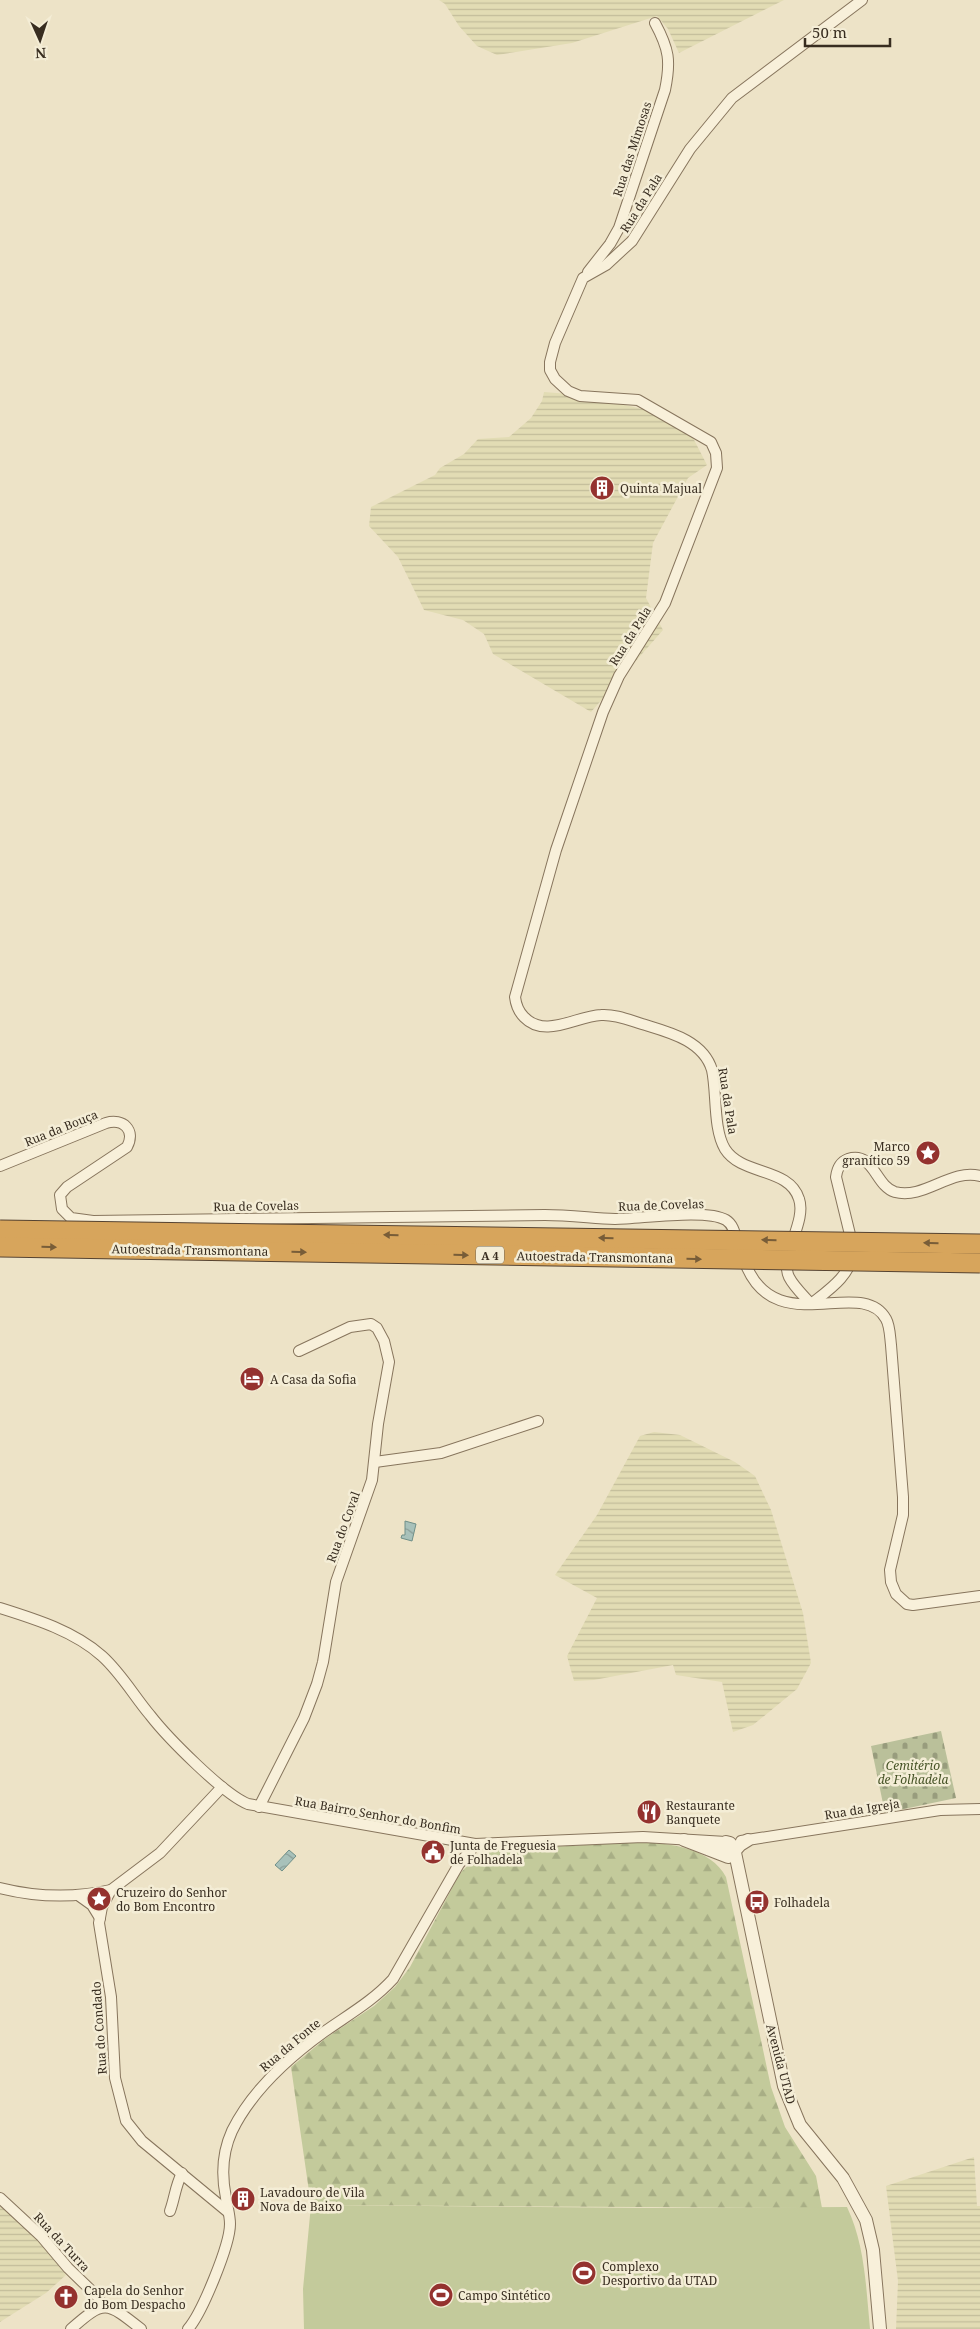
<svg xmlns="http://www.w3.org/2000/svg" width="980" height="2329" font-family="'Noto Serif',serif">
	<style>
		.farmland { fill: url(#farmland-rules) }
		.forest { fill: url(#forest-firs) }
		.cemetery { fill: url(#cemetery-stones) }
		.pitch { fill: #c3ca9b }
		.water { fill: url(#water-waves); stroke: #6f8f88 }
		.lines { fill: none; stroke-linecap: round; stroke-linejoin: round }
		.minor-casing { stroke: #87755d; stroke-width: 12 }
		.tertiary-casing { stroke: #87755d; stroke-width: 14 }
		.minor { stroke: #f8f0da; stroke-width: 10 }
		.tertiary { stroke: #f8f0da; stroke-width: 12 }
		.motorway-bridge-casing { stroke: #564331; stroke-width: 21; stroke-linecap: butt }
		.motorway-bridge { stroke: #d7a55c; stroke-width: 19 }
		.oneway { fill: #785d38 }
		.labels { text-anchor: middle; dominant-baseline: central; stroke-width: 5; stroke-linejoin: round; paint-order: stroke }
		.shield { fill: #f4edd6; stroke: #706757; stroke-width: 1 }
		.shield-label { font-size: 11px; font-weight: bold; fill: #382d20 }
		.street-label { font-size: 12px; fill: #382d20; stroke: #f4edd6 }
		.poi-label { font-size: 12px; fill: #382d20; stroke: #f4edd6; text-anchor: start }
		.park-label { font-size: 12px; font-style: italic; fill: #475427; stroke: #f4edd6 }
	</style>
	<defs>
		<pattern id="farmland-rules" width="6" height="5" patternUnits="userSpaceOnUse" patternTransform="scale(1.25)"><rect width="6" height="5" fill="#e2dcb4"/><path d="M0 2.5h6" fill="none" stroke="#c3bd9a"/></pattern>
		<pattern id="forest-firs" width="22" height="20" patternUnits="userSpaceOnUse" patternTransform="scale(1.25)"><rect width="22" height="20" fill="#c3ca9b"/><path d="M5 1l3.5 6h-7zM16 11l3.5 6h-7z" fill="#a8ae85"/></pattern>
		<pattern id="cemetery-stones" width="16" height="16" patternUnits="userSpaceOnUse" patternTransform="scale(1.25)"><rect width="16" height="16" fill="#bac09a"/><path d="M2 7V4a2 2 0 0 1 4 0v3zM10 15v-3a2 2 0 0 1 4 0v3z" fill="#989c7d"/></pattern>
		<pattern id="water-waves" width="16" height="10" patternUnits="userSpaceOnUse" patternTransform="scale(1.25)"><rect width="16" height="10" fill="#a8c1ba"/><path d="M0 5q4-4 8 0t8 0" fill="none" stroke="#8a9d97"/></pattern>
	</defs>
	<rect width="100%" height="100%" fill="#ede3c7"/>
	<g class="farmland">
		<polygon points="439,0 784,0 679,53 668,29 657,16 572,43 497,55 477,46 459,26 445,4"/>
		<polygon points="544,392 582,395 651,411 690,432 707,465 688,478 653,543 646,598 663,630 591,712 493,654 484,634 463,620 424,610 398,557 369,526 371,507 435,475 440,468 464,454 478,439 509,437 531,418 542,401"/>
		<polygon points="654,1432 680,1435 735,1462 755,1476 771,1510 803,1613 811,1663 797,1689 753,1725 733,1732 722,1682 676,1675 673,1665 594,1680 574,1681 567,1656 597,1598 555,1575 597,1515 640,1436"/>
		<polygon points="974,2157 977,2206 980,2206 980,2329 896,2329 898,2281 886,2186"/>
		<polygon points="0,2201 33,2233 66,2275 46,2293 0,2322"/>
	</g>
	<path class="forest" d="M639,1842c30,1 72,6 87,35l45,210 14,40 31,49 6,32 -511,-3 -20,-138 35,-29 48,-32 21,-19 15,-20 49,-92c11,-13 20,-21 37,-25z"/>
	<polygon class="cemetery" points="941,1731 956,1798 885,1813 871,1746"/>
	<path class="pitch" d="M311,2205l342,3 194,-1c18,38 19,80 23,122h-566l-1,-40z"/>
	<g class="water">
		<polygon points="405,1521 416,1524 412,1541 401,1538 402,1535 405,1535"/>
		<polygon points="289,1850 296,1856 282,1871 275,1865"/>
	</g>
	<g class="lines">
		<defs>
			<g id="minor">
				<path d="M588,272l22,-28 9,-16 46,-138c6,-29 4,-41 -10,-67"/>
				<path d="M0,1166l106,-43c17,-5 30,7 21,24l-60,40 -7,8 2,14 9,9 22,3 452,-6c23,0 47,3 70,4 25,0 91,-11 111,1 8,5 9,15 12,24"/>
				<path d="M743,1257c28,88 118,17 143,62 4,7 4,18 5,26l12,152v18l-13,55 1,12 5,12 11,10 6,1 67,-9"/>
				<path d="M811,1304c-7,-8 -17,-17 -22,-27 -10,-21 18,-55 10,-78 -10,-32 -57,-23 -74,-50 -12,-20 -8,-56 -13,-79 -9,-30 -44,-38 -70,-46 -13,-4 -27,-10 -41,-9 -25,1 -56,24 -77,2 -6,-6 -8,-12 -9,-20l41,-147 47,-138 16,-36 46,-73 52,-135 -1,-15 -5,-11 -73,-42 -58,-4 -12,-5 -13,-12 -5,-9v-8l5,-19 28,-65 23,-13 26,-24 58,-92 42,-51 130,-98"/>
				<path d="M811,1304c19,-15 39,-28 43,-53l-18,-74c1,-8 4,-15 12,-18 26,-8 27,27 47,33 29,8 56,-24 85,-16"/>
				<polyline points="375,1462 441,1453 538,1421"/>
				<path d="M0,1608c35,11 74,23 102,48 19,17 32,40 48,59 17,22 73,79 98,89l227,40 168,-7 83,5"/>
				<polyline points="222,1787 160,1853 111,1890 102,1907 99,1923 111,1997 115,2078 126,2121 142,2141 228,2212"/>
				<polyline points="259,1807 304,1718 317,1684 323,1662 336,1582 372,1480 378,1424 389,1362 384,1341 377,1328 371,1324 350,1327 299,1351"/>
				<polyline points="741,1841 940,1810 980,1809"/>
				<path d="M0,1888c36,9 75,10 111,2"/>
				<polyline points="78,1895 92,1905 100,1918"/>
				<polyline points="0,2198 41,2236 68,2268 98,2297 103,2306"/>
				<path d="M170,2211c5,-14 5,-24 12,-38"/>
				<path d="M71,2329c33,-29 35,-28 70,0"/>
				<path d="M188,2329c14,-16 42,-84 42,-105 0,-9 -3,-18 -4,-26 -5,-24 -4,-45 6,-67 20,-41 56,-73 92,-99 24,-17 49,-31 69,-53l66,-115 17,-20"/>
			</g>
			<g id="tertiary">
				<polyline points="684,1840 728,1857"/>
				<polyline points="732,1854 740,1845 748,1840"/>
				<polyline points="725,1855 722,1852 721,1846 726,1842 730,1843 734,1848 784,2086 800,2125 843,2178 866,2220 873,2250 880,2329"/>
			</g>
		</defs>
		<use href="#minor" class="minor-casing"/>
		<use href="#tertiary" class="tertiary-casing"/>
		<use href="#minor" class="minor"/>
		<use href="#tertiary" class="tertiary"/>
		<defs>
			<g id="motorway-bridge">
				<polyline points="0,1230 980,1244"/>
				<polyline points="0,1247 980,1263"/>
			</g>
		</defs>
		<use href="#motorway-bridge" class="motorway-bridge-casing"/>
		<use href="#motorway-bridge" class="motorway-bridge"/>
	</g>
	<defs><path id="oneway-solid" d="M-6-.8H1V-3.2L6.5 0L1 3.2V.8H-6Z" transform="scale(1.25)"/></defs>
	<g class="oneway">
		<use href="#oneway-solid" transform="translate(391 1235) rotate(-179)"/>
		<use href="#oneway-solid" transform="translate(606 1238) rotate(-179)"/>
		<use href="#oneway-solid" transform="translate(769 1240) rotate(-179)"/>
		<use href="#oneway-solid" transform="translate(931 1243) rotate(-179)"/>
		<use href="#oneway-solid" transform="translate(49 1247) rotate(1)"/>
		<use href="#oneway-solid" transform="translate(299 1252) rotate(1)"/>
		<use href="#oneway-solid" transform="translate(461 1255) rotate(1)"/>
		<use href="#oneway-solid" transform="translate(694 1259) rotate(1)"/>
	</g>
	<defs>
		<symbol id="building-disc" viewBox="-11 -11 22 22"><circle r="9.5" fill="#94322f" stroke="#f4edd6"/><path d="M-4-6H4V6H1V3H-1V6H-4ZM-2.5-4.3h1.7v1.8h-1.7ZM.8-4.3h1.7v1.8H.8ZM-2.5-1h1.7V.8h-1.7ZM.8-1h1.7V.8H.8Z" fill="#fff"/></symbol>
		<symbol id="sight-disc" viewBox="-11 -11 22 22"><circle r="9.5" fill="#94322f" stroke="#f4edd6"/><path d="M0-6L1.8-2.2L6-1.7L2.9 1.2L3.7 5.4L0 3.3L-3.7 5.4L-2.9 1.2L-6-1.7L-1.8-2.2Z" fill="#fff"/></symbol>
		<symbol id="hotel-disc" viewBox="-11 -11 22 22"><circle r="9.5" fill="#94322f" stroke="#f4edd6"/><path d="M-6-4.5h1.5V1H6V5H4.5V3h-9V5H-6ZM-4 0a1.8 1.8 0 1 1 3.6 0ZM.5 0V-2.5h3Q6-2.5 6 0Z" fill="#fff"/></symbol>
		<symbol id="restaurant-disc" viewBox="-11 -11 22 22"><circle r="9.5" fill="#94322f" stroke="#f4edd6"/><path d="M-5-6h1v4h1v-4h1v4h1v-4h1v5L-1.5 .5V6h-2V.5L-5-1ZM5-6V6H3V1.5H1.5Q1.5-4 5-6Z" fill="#fff"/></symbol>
		<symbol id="civic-disc" viewBox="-11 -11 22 22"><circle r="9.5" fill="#94322f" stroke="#f4edd6"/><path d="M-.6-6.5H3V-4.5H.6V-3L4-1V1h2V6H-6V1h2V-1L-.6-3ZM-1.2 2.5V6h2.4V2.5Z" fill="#fff"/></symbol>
		<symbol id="bus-disc" viewBox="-11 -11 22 22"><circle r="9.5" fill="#94322f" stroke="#f4edd6"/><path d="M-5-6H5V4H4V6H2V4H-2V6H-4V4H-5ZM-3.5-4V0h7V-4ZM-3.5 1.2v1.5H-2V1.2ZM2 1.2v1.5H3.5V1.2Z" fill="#fff"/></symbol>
		<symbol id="stadium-disc" viewBox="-11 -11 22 22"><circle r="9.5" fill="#94322f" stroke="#f4edd6"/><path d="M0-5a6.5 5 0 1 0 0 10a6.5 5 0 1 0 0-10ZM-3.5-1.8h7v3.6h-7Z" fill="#fff"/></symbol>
		<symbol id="church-disc" viewBox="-11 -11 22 22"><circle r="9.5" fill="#94322f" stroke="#f4edd6"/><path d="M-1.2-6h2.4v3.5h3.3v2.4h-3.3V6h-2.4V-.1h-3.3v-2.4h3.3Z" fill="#fff"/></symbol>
	</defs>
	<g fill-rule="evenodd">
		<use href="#building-disc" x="588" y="474" width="28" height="28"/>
		<use href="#sight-disc" x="914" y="1139" width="28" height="28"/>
		<use href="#hotel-disc" x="238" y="1365" width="28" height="28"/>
		<use href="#restaurant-disc" x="635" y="1798" width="28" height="28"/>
		<use href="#civic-disc" x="419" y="1838" width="28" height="28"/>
		<use href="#sight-disc" x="85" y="1885" width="28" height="28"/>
		<use href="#bus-disc" x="743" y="1888" width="28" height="28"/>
		<use href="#building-disc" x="229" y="2185" width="28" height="28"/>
		<use href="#stadium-disc" x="570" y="2259" width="28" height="28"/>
		<use href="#stadium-disc" x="427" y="2281" width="28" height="28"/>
		<use href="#church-disc" x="52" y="2283" width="28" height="28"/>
	</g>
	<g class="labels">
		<rect class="shield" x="476" y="1246.5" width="28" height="17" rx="4"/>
		<g class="shield-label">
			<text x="490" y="1255">A 4</text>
		</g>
		<g class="street-label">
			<text transform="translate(632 149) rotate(-72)">Rua das Mimosas</text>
			<text transform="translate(641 203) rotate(-58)">Rua da Pala</text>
			<text transform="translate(630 636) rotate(-58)">Rua da Pala</text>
			<text transform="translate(728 1101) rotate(81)">Rua da Pala</text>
			<text transform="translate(61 1128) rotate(-22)">Rua da Bouça</text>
			<text transform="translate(661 1205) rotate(-2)">Rua de Covelas</text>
			<text transform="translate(256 1206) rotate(-1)">Rua de Covelas</text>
			<text transform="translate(190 1250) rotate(1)">Autoestrada Transmontana</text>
			<text transform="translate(595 1257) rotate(1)">Autoestrada Transmontana</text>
			<text transform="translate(343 1527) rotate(-70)">Rua do Coval</text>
			<text transform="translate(862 1809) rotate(-9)">Rua da Igreja</text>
			<text transform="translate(378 1815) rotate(10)">Rua Bairro Senhor do Bonfim</text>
			<text transform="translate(99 2028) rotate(-94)">Rua do Condado</text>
			<text transform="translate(290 2045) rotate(-40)">Rua da Fonte</text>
			<text transform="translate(781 2064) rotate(75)">Avenida UTAD</text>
			<text transform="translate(62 2242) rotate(47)">Rua da Turra</text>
		</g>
		<g class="poi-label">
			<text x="620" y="488">Quinta Majual</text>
			<text x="910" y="1146" text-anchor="end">Marco<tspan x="910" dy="14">granítico 59</tspan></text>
			<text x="270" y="1379">A Casa da Sofia</text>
			<text x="666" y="1805">Restaurante<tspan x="666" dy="14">Banquete</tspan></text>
			<text x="450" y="1845">Junta de Freguesia<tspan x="450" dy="14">de Folhadela</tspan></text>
			<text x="116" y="1892">Cruzeiro do Senhor<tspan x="116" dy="14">do Bom Encontro</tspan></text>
			<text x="774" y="1902">Folhadela</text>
			<text x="260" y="2192">Lavadouro de Vila<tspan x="260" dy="14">Nova de Baixo</tspan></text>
			<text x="602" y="2266">Complexo<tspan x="602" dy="14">Desportivo da UTAD</tspan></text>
			<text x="84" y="2290">Capela do Senhor<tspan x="84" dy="14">do Bom Despacho</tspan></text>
			<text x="458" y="2295">Campo Sintético</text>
		</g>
		<g class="park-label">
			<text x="913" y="1765">Cemitério<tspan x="913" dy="14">de Folhadela</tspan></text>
		</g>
	</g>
	<g transform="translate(40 40) rotate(177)" stroke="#f4edd6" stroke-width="4" paint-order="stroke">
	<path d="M0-4L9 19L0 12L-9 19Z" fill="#382d20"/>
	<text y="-8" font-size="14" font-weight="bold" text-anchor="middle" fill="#382d20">N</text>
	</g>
	<path d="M805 38v8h85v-8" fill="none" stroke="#382d20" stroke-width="2.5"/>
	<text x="812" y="38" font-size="15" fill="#382d20" stroke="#f4edd6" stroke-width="4" paint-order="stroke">50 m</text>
</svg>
